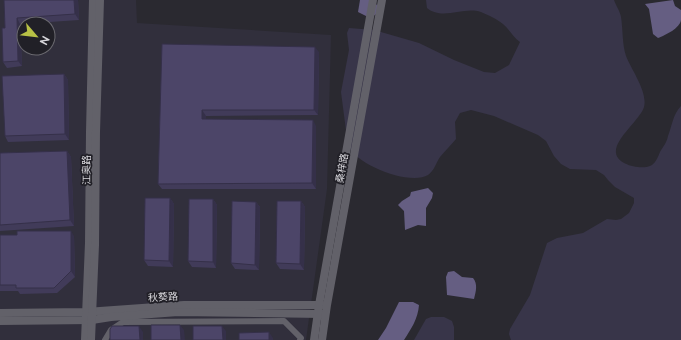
<svg xmlns="http://www.w3.org/2000/svg" width="681" height="340" font-family="Raleway,'Noto Sans SC',sans-serif">
	<style>
		.built { fill: #312f3c; fill-rule: evenodd }
		.green { fill: #383549 }
		.water { fill: #655e82 }
		.lines { fill: none; stroke-linecap: round; stroke-linejoin: round }
		.minor { stroke: #626169; stroke-width: 6 }
		.tertiary { stroke: #626169; stroke-width: 8 }
		.wall { fill: #413b59 }
		.shaded-wall { fill: #353049 }
		.building { fill: #4c4568; stroke: #353049 }
		.labels { text-anchor: middle; dominant-baseline: central; stroke-width: 3.5; stroke-linejoin: round; paint-order: stroke }
		.street-label { font-size: 10px; fill: #d8d7dc; stroke: #212027 }
	</style>
	<rect width="100%" height="100%" fill="#2a2930"/>
	<path class="built" d="M0,0h136l1,23 194,12 -4,154 -21,151h-306zM24,24h24v24h-24z"/>
	<g class="green">
		<path d="M426,0h188c2,6 6,11 7,17 2,13 1,27 5,39 5,13 22,36 18,51 -4,13 -30,32 -28,46 1,12 27,18 36,12 4,-3 6,-8 8,-13 3,-5 7,-10 8,-16 4,-10 5,-22 13,-30v234h-170l-2,-6 1,-5 20,-34 17,-52 10,-5 26,-5 24,-14 9,1 5,-1 8,-6 5,-10v-5l-19,-11 -7,-7 -4,-5 -8,-5 -26,-1 -9,-5 -7,-8 -8,-15 -8,-6 -44,-19 -23,-6 -11,3 -5,9 1,17c-5,6 -11,12 -16,18 -4,6 -6,14 -12,18 -18,11 -71,-10 -80,-29l-7,-54 8,-42 -2,-17 2,-5 25,2 45,13 35,17 30,12 11,1 14,-8 11,-23c-7,-5 -11,-13 -17,-18 -6,-5 -15,-9 -22,-12 -18,-6 -38,9 -54,-4z"/>
		<polygon points="431,317 444,317 452,321 454,327 454,340 414,340 426,319"/>
	</g>
	<g class="water">
		<polygon points="360,0 373,0 379,8 378,13 370,18 358,12"/>
		<path d="M673,0l2,6 6,4c0,3 0,7 0,10 -1,8 -15,15 -23,18l-5,-4 -4,-25 -4,-5z"/>
		<polygon points="428,188 433,193 432,198 426,208 426,226 418,225 405,230 404,211 398,205 402,201 410,196 411,192"/>
		<path d="M454,271l8,6 11,1c5,6 3,13 1,21l-27,-4 -1,-18 2,-5z"/>
		<path d="M399,302h14l6,3c-1,14 -8,24 -15,35h-26l8,-12z"/>
	</g>
	<g class="lines">
		<polyline class="minor" points="105,340 111,330 123,322 284,321 301,338 300,340"/>
		<g class="tertiary">
			<polyline points="0,313 86,312 184,305 322,305"/>
			<polyline points="0,321 92,320 111,317 178,312 323,314"/>
			<polyline points="85,340 89,243 90,132 93,0"/>
			<polyline points="91,340 95,245 96,132 100,0"/>
			<polyline points="314,340 319,305 373,0"/>
			<polyline points="322,340 327,305 382,0"/>
		</g>
	</g>
	<g class="wall">
		<polygon points="4,0 78,0 79,20 20,24 22,66 7,68 3,62 5,28"/>
		<polygon points="162,44 319,52 318,115 206,116 206,119 316,126 316,189 162,189 158,184"/>
		<polygon points="64,74 68,80 69,140 8,142 5,136"/>
		<polygon points="67,151 71,157 74,226 0,231 0,153"/>
		<polygon points="170,198 174,204 173,267 148,266 144,260"/>
		<polygon points="213,199 217,205 216,268 192,267 188,261"/>
		<polygon points="301,201 305,207 304,270 280,269 276,263"/>
		<polygon points="256,202 260,207 259,270 235,269 231,263"/>
		<polygon points="0,235 74,236 75,277 57,293 20,294 18,291 0,291"/>
	</g>
	<g class="shaded-wall">
		<polygon points="74,0 78,0 79,20 75,14"/>
		<polygon points="17,18 20,24 22,66 18,61"/>
		<polygon points="315,47 319,52 318,115 314,110"/>
		<polygon points="64,74 68,80 69,140 65,134"/>
		<polygon points="202,110 206,116 206,124 202,119"/>
		<polygon points="313,120 316,126 316,189 312,183"/>
		<polygon points="67,151 71,157 74,226 70,220"/>
		<polygon points="170,198 174,204 173,267 169,261"/>
		<polygon points="213,199 217,205 216,268 213,262"/>
		<polygon points="301,201 305,207 304,270 300,264"/>
		<polygon points="256,202 260,207 259,270 255,265"/>
		<polygon points="71,231 74,236 75,277 71,271"/>
		<polygon points="180,325 184,330 185,340 181,340"/>
		<polygon points="139,326 143,332 143,340 140,340"/>
		<polygon points="222,326 226,331 226,340 223,340"/>
		<polygon points="269,332 273,338 273,340 269,340"/>
	</g>
	<g class="building">
		<polygon points="4,0 74,0 75,14 17,18 18,61 3,62 2,28 5,28"/>
		<polygon points="162,44 315,47 314,110 202,110 202,119 313,120 312,183 158,184"/>
		<polygon points="64,74 65,134 5,136 2,76"/>
		<polygon points="67,151 70,220 0,225 0,153"/>
		<polygon points="145,198 170,198 169,261 144,260"/>
		<polygon points="189,199 213,199 213,262 188,261"/>
		<polygon points="232,201 256,202 255,265 231,263"/>
		<polygon points="277,201 301,201 300,264 276,263"/>
		<polygon points="17,231 71,231 71,271 54,288 16,288 16,285 0,285 0,235 17,235"/>
		<polygon points="151,325 180,325 181,340 151,340"/>
		<polygon points="112,326 139,326 140,340 110,340 110,329"/>
		<polygon points="193,326 222,326 223,340 193,340"/>
		<polygon points="269,332 269,340 239,340 239,333"/>
	</g>
	<g class="labels">
		<g class="street-label">
			<text transform="translate(342 168) rotate(-80)">桑梓路</text>
			<text transform="translate(86 170) rotate(-90)">江奥路</text>
			<text transform="translate(163 297) rotate(-4)">秋葵路</text>
		</g>
	</g>
	<g transform="translate(36 36) rotate(118)"><circle r="19" fill="#212027" stroke="#6a696f"/>
	<path d="M0-3L7 15L0 10L-7 15Z" fill="#b8c146"/>
	<text y="-6" font-size="11" font-weight="bold" text-anchor="middle" fill="#d8d7dc">N</text>
	</g>
</svg>
